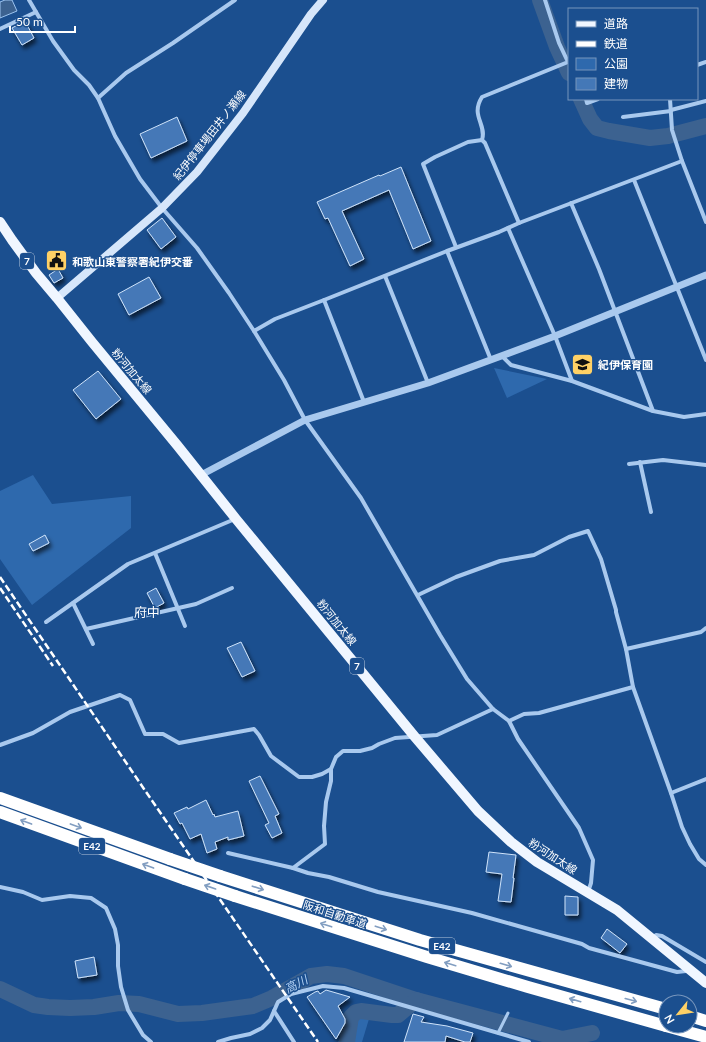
<svg xmlns="http://www.w3.org/2000/svg" width="706" height="1042" font-family="Lato,'Noto Sans JP',sans-serif">
	<style>
		.green { fill: #2e69ad }
		.water { fill: #3c6290; stroke: #9cc4f0 }
		.lines { fill: none; stroke-linecap: round; stroke-linejoin: round }
		.river { stroke: #3c6290; stroke-width: 16 }
		.building { fill: #4478b7; stroke: #cfe3fa; filter: url(#shadow) }
		.service { stroke: #a9c9ee; stroke-width: 3 }
		.minor { stroke: #a9c9ee; stroke-width: 4 }
		.tertiary { stroke: #a9c9ee; stroke-width: 7 }
		.secondary { stroke: #d6e6fa; stroke-width: 8 }
		.primary { stroke: #f0f6ff; stroke-width: 10 }
		.motorway { stroke: #fff; stroke-width: 12 }
		.rail { stroke: #fff; stroke-width: 2.5; stroke-dasharray: 7 3; stroke-linecap: butt }
		.motorway-bridge { stroke: #fff; stroke-width: 12 }
		.oneway { stroke: #829ec1 }
		.labels { text-anchor: middle; dominant-baseline: central; stroke-width: 3; stroke-linejoin: round; paint-order: stroke }
		.shield { fill: #1b4f8f; stroke: #bbcadd; stroke-width: 1 }
		.shield-label { font-size: 10px; font-weight: bold; fill: #fff }
		.street-label { font-size: 11px; fill: #fff; stroke: #1b4f8f }
		.poi-label { font-size: 11px; font-weight: bold; fill: #fff; stroke: #1b4f8f; text-anchor: start }
		.water-label { font-size: 12px; font-style: italic; fill: #b5d3f5; stroke: #1b4f8f }
		.quarter-label { font-size: 13px; fill: #fff; stroke: #1b4f8f }
	</style>
	<defs>
		<filter id="shadow"><feDropShadow dx="2.5" dy="4" stdDeviation="2" flood-color="#0009"/></filter>
	</defs>
	<rect width="100%" height="100%" fill="#1b4f8f"/>
	<g class="green">
		<polygon points="494,368 547,379 507,398"/>
		<polygon points="33,475 52,504 131,496 131,528 32,605 0,559 0,491"/>
		<polygon points="356,1007 372,1009 362,1042 338,1042"/>
	</g>
	<polygon class="water" points="5,0 12,0 17,11 0,18 0,2"/>
	<g class="lines">
		<g class="river">
			<polyline points="540,0 557,47 569,73"/>
			<polyline points="581,99 590,119 597,128 609,131 650,138 668,136 706,126"/>
			<polyline points="0,989 34,1005 48,1007 70,1008 94,1007 119,1003 139,1004 178,1014 202,1013 253,1006 272,998 311,976 327,974 344,976 416,1000 562,1039 592,1033"/>
			<polyline points="347,1042 351,1017 356,1012 361,1011 392,1015 398,1015 416,1000"/>
		</g>
	</g>
	<g class="building">
		<polygon points="25,21 34,38 22,45 12,28"/>
		<polygon points="177,117 187,141 151,158 140,134"/>
		<polygon points="401,167 431,241 413,249 389,190 342,211 364,259 350,266 328,218 325,219 317,202 379,175 380,176"/>
		<polygon points="162,218 176,237 161,249 147,230"/>
		<polygon points="58,269 63,278 54,283 49,275"/>
		<polygon points="149,277 161,298 129,315 118,294"/>
		<polygon points="98,371 121,399 96,419 73,390"/>
		<polygon points="45,535 49,543 33,551 29,544"/>
		<polygon points="156,588 164,603 155,608 147,593"/>
		<polygon points="241,642 255,671 242,677 227,648"/>
		<polygon points="260,776 279,814 275,816 282,833 272,838 265,825 269,823 249,781"/>
		<polygon points="206,800 213,815 214,814 215,817 238,811 244,836 228,840 228,837 215,842 217,849 207,853 201,834 190,839 182,823 180,824 174,813 187,807 188,809"/>
		<polygon points="489,852 516,855 513,878 514,878 511,902 498,901 502,874 486,872"/>
		<polygon points="565,896 578,897 578,915 565,915"/>
		<polygon points="607,929 627,944 620,953 601,938"/>
		<polygon points="94,957 97,975 78,978 75,961"/>
		<polygon points="326,990 350,997 338,1006 345,1019 345,1023 336,1039 307,997 315,992 318,991 320,994"/>
		<polygon points="413,1014 424,1017 421,1022 447,1026 473,1033 470,1042 465,1042 446,1036 445,1042 404,1042"/>
	</g>
	<g class="lines">
		<polyline class="service" points="498,1033 508,1013"/>
		<g class="minor">
			<polyline points="29,0 53,41 74,70 89,85 98,98 115,136 140,179 162,208 197,248 229,293 254,331 284,380 305,420 361,498 440,635 467,679 493,709 509,721 518,739 579,828 593,860 591,883 588,892"/>
			<polyline points="0,29 36,12"/>
			<polyline points="697,65 706,62"/>
			<polyline points="98,98 126,73 173,43 235,0"/>
			<polyline points="586,99 587,103 598,99"/>
			<polyline points="670,99 672,130 682,161"/>
			<polyline points="671,110 706,101"/>
			<polyline points="623,117 671,111"/>
			<polyline points="634,180 706,360"/>
			<polyline points="571,203 599,269 653,411"/>
			<path d="M519,223l-34,-80 -3,-3c5,-16 -12,-24 0,-43l86,-35 -9,-19 -14,-43"/>
			<polyline points="508,228 555,336 572,381"/>
			<polyline points="456,247 423,164 435,157 468,142 482,140"/>
			<polyline points="447,251 491,360"/>
			<polyline points="385,276 428,383"/>
			<polyline points="324,300 364,402"/>
			<polyline points="254,331 275,319 324,300 447,251 499,232 519,223 682,161 706,222"/>
			<polyline points="502,356 511,365 572,381 653,411 684,417 706,414"/>
			<polyline points="640,462 651,512"/>
			<polyline points="629,464 663,460 706,465"/>
			<polyline points="155,553 185,626"/>
			<polyline points="418,595 456,577 500,561 534,555 569,537 588,531 601,559 616,610 616,612 626,649 633,687 671,793 682,827 690,844 699,859 706,865"/>
			<polyline points="73,603 93,644"/>
			<polyline points="46,622 128,564 235,519"/>
			<polyline points="86,629 196,604 232,588"/>
			<polyline points="626,649 701,632 706,628"/>
			<polyline points="509,721 524,714 539,713 633,687"/>
			<polyline points="0,745 33,733 70,712 120,695 130,700 145,734 163,734 179,743 254,729 259,735 271,756 299,777 312,777 322,774 331,769"/>
			<polyline points="671,793 706,779"/>
			<polyline points="228,853 293,868 308,873 329,877 378,892 472,913 582,944 589,948 677,972 686,971 689,969"/>
			<polyline points="293,868 325,844 324,826 326,802 331,781 331,769 336,757 343,751 360,751 372,748 379,744 395,738 437,735 493,709"/>
			<polyline points="0,887 23,892 42,900 70,896 91,898 106,908 115,929 118,945 118,966 121,987 128,1010 143,1035 151,1042"/>
			<polyline points="652,938 656,935 662,936 706,962"/>
			<polyline points="274,1011 294,1042"/>
			<polyline points="218,1042 231,1038 250,1034 262,1028 270,1020 278,1002 291,994 323,986 344,988 529,1042"/>
		</g>
		<polyline class="tertiary" points="201,475 305,420 428,383 555,336 706,275"/>
		<polyline class="secondary" points="57,298 162,208 197,172 243,113 311,14 323,0"/>
		<polyline class="primary" points="0,222 12,240 36,273 57,298 92,342 177,445 236,519 415,737 478,811 511,842 537,862 617,910 706,983"/>
		<g class="motorway">
			<polyline points="0,798 170,859"/>
			<polyline points="0,812 185,879"/>
			<polyline points="220,876 420,940 666,1009"/>
			<polyline points="235,896 427,957 528,987 666,1026"/>
			<polyline points="690,1016 706,1021"/>
			<polyline points="666,1026 706,1037"/>
		</g>
		<g class="rail">
			<polyline points="0,577 144,789 318,1042"/>
			<polyline points="0,588 53,666"/>
		</g>
		<g class="motorway-bridge">
			<polyline points="170,859 220,876"/>
			<polyline points="185,879 235,896"/>
		</g>
	</g>
	<defs><path id="oneway-shaft" d="M-6 0H5M1.5-3L5.5 0L1.5 3" fill="none" stroke-width="1.6" stroke-linecap="round" stroke-linejoin="round"/></defs>
	<g class="oneway">
		<use href="#oneway-shaft" transform="translate(26 822) rotate(-160)"/>
		<use href="#oneway-shaft" transform="translate(76 826) rotate(20)"/>
		<use href="#oneway-shaft" transform="translate(148 866) rotate(-160)"/>
		<use href="#oneway-shaft" transform="translate(210 887) rotate(-161)"/>
		<use href="#oneway-shaft" transform="translate(258 888) rotate(18)"/>
		<use href="#oneway-shaft" transform="translate(326 925) rotate(-162)"/>
		<use href="#oneway-shaft" transform="translate(381 928) rotate(18)"/>
		<use href="#oneway-shaft" transform="translate(450 964) rotate(-163)"/>
		<use href="#oneway-shaft" transform="translate(506 965) rotate(16)"/>
		<use href="#oneway-shaft" transform="translate(575 1000) rotate(-164)"/>
		<use href="#oneway-shaft" transform="translate(631 1000) rotate(15)"/>
	</g>
	<defs>
		<symbol id="civic-square" viewBox="-11 -11 22 22"><rect x="-9" y="-9" width="18" height="18" rx="4" fill="#ffd166" stroke="#1b4f8f"/><path d="M-.6-6.5H3V-4.5H.6V-3L4-1V1h2V6H-6V1h2V-1L-.6-3ZM-1.2 2.5V6h2.4V2.5Z" fill="#111"/></symbol>
		<symbol id="school-square" viewBox="-11 -11 22 22"><rect x="-9" y="-9" width="18" height="18" rx="4" fill="#ffd166" stroke="#1b4f8f"/><path d="M0-5L7-2L0 1L-7-2ZM-4 1L0 2.5L4 1V4Q0 6-4 4Z" fill="#111"/></symbol>
	</defs>
	<g fill-rule="evenodd">
		<use href="#civic-square" x="44" y="248" width="25" height="25"/>
		<use href="#school-square" x="570" y="352" width="25" height="25"/>
	</g>
	<g class="labels">
		<g class="shield">
			<rect x="20" y="253" width="14" height="16" rx="3"/>
			<rect x="350" y="658" width="14" height="16" rx="3"/>
			<rect x="79" y="838" width="26" height="16" rx="3"/>
			<rect x="429" y="938" width="26" height="16" rx="3"/>
		</g>
		<g class="shield-label">
			<text x="27" y="261">7</text>
			<text x="357" y="666">7</text>
			<text x="92" y="846">E42</text>
			<text x="442" y="946">E42</text>
		</g>
		<g class="street-label">
			<text transform="translate(209 135) rotate(-52)">紀伊停車場田井ノ瀬線</text>
			<text transform="translate(132 371) rotate(50)">粉河加太線</text>
			<text transform="translate(337 622) rotate(51)">粉河加太線</text>
			<text transform="translate(553 856) rotate(33)">粉河加太線</text>
			<text transform="translate(335 914) rotate(18)">阪和自動車道</text>
		</g>
		<g class="poi-label">
			<text x="72" y="261">和歌山東警察署紀伊交番</text>
			<text x="598" y="364">紀伊保育園</text>
		</g>
		<g class="water-label">
			<text transform="translate(296 984) rotate(-27)">高川</text>
		</g>
		<g class="quarter-label">
			<text x="147" y="612">府中</text>
		</g>
	</g>
	<rect x="568" y="8" width="130" height="92" fill="#1b4f8f" stroke="#7695bc"/>
	<rect x="576" y="21" width="20" height="6" fill="#f0f6ff" stroke="#7695bc"/>
	<text x="604" y="28" font-size="12" fill="#ffffff">道路</text>
	<rect x="576" y="41" width="20" height="6" fill="#ffffff" stroke="#7695bc"/>
	<text x="604" y="48" font-size="12" fill="#ffffff">鉄道</text>
	<rect x="576" y="58" width="20" height="12" fill="#2e69ad" stroke="#7695bc"/>
	<text x="604" y="68" font-size="12" fill="#ffffff">公園</text>
	<rect x="576" y="78" width="20" height="12" fill="#4478b7" stroke="#7695bc"/>
	<text x="604" y="88" font-size="12" fill="#ffffff">建物</text>
	<g transform="translate(678 1014) rotate(240)"><circle r="19" fill="#1b4f8f" stroke="#7695bc"/>
	<path d="M0-3L7 15L0 10L-7 15Z" fill="#ffd166"/>
	<text y="-6" font-size="11" font-weight="bold" text-anchor="middle" fill="#ffffff">N</text>
	</g>
	<path d="M10 26v6h65v-6" fill="none" stroke="#ffffff" stroke-width="2"/>
	<text x="16" y="26" font-size="12" fill="#ffffff" stroke="#1b4f8f" stroke-width="3" paint-order="stroke">50 m</text>
</svg>
